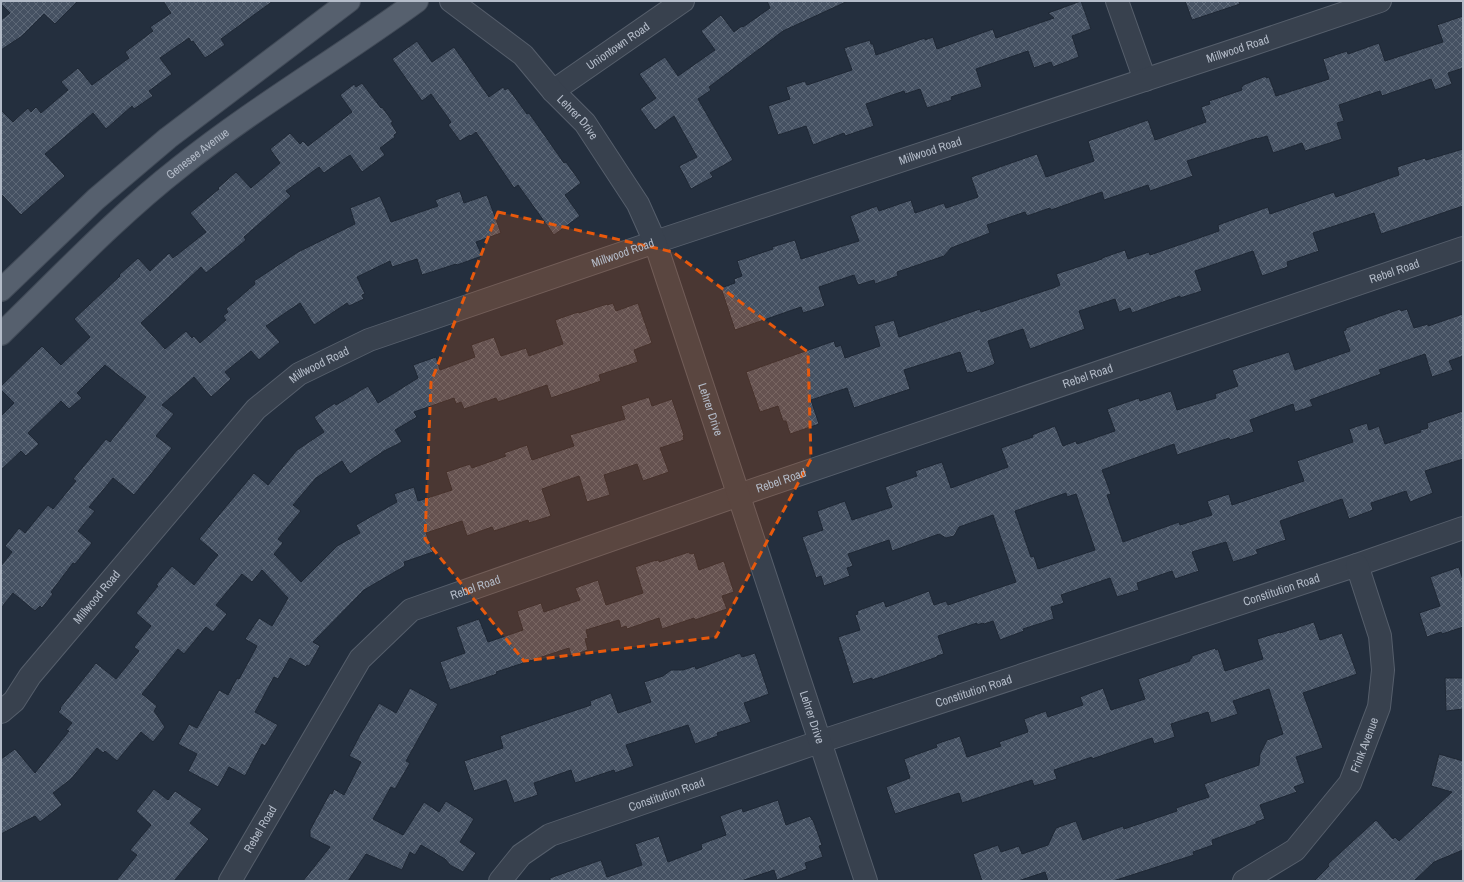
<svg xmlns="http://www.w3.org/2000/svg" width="1464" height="882" font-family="'Archivo Narrow',sans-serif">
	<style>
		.building { fill: url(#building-cross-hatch); stroke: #1f2835; fill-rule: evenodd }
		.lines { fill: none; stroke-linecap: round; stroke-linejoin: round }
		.minor-casing { stroke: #565f6c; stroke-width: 24 }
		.tertiary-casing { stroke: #565f6c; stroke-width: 24 }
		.primary-casing { stroke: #414a57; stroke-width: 24 }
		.minor { stroke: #38414e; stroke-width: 22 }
		.tertiary { stroke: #38414e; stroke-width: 22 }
		.primary { stroke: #56606e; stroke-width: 22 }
		.marked { fill: #e8590c; fill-opacity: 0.2; stroke: #e8590c; stroke-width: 3; stroke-dasharray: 8 5; stroke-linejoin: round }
		.labels { text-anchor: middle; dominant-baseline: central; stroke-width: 4; stroke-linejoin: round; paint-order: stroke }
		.street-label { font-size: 12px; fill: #b4bcc9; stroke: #1d2633 }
	</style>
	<defs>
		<pattern id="building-cross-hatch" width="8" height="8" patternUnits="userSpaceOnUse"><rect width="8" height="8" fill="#455162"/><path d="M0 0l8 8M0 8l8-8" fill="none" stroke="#5d6877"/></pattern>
	</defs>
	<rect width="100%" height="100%" fill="#242f3e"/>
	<g class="building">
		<polygon points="1,1 78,1 55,24 44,14 22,36 1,50 1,20 10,13 1,4"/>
		<polygon points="163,1 273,1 221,39 225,45 205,58 193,41 191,42 189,38 160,58 172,74 149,91 153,96 134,109 132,106 106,129 93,113 45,154 65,176 21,215 1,194 1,110 13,122 28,108 31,112 36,107 41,113 68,90 61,82 78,68 92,85 129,58 125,52 153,31 150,27 171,13"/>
		<polygon points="767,1 848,1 783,31 709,87 711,90 698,99 733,160 710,173 713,177 691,189 679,166 697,157 674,116 655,130 640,109 656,98 639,74 665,57 678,76 715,50 701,31 721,15 734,32 742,26 743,27 770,8"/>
		<polygon points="1081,1 1091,29 1072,36 1079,57 1053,67 1051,62 1034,68 1028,51 976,69 982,87 951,97 952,100 927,108 920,89 905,94 904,91 866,104 874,126 845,136 844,133 813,145 806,126 778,135 768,106 790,99 786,87 805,81 807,85 852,70 844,48 870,40 871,44 873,44 876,55 925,38 925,40 933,37 937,49 993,29 996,38 1054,18 1048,13"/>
		<polygon points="1185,1 1239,1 1240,4 1192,20"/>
		<polygon points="1463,16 1463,68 1448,73 1452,84 1435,90 1431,79 1382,96 1380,91 1339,105 1344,121 1337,123 1342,139 1305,151 1302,143 1273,153 1267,136 1257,139 1257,138 1187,161 1193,176 1150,191 1148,185 1104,200 1102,192 1051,210 1050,208 1027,216 1025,212 987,225 990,233 951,248 944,256 897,272 898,276 875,284 874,280 858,285 854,275 819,287 825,306 803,313 801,307 735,330 721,288 735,283 734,279 742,276 737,261 773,249 772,247 795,240 801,259 859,241 850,216 877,206 879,211 911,200 915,213 944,203 946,208 978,197 971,177 1037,154 1046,177 1094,161 1088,141 1148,120 1155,140 1206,122 1201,107 1210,104 1209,101 1242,90 1241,87 1243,86 1243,85 1266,76 1266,78 1269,77 1276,96 1329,79 1323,59 1347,51 1348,54 1379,43 1385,61 1443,42 1437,25"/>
		<polygon points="417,41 432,62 454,47 489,97 503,87 505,90 508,88 527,114 529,113 564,163 566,162 581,183 565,195 580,216 554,235 518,185 514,188 476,132 471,136 470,135 460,141 448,125 451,122 431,94 422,101 392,59"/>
		<polygon points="362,83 381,108 382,107 393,122 391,123 397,133 394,135 395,137 380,148 385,155 362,172 350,155 324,173 319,167 286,191 291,196 244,237 246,240 206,273 201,267 141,323 165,349 186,331 192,338 194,336 200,343 226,320 223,316 228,312 226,309 255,284 254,281 298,252 355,224 350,208 380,196 391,222 438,206 435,200 460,191 464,203 487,195 501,233 476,242 482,256 457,265 456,264 422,275 417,259 392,267 390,261 357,277 365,294 362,295 364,299 349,306 347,303 314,325 300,303 266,326 280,342 259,360 251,351 225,372 231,379 211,397 194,377 162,405 174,414 156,436 172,448 134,495 113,478 89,507 95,511 78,531 92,543 75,564 73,563 51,592 53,594 42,608 40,606 35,611 13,593 1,608 1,566 12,552 5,546 19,528 25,533 48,505 53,509 76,481 73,479 106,439 110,442 146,397 105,365 77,393 82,398 69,409 61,401 28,433 39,444 26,456 21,451 1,470 1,416 14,403 1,390 1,386 42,346 61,365 90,337 74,319 120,276 119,275 138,258 150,271 169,253 173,258 206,232 190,213 219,189 218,188 236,172 251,188 280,163 270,149 290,133 300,144 303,141 308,146 352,112 340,95 354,84 356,87"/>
		<polygon points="1463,149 1463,206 1381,234 1374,213 1313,233 1319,251 1287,262 1288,267 1262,276 1253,251 1195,271 1202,291 1180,298 1180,296 1132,313 1130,308 1119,312 1115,299 1079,311 1085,329 1030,349 1023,329 988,341 995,363 993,365 970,373 970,372 967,373 960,352 904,370 910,389 854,408 847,388 811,400 819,424 790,434 786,421 783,421 778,406 760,412 746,372 834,341 836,347 841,345 845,358 880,346 874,326 894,320 899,337 980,309 981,312 1056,287 1060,285 1056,274 1102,259 1102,258 1125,250 1128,259 1149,252 1150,255 1219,231 1218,225 1268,207 1270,214 1334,192 1336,197 1399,175 1397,167 1425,158 1426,160"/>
		<polygon points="613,303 616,311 638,303 652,343 634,350 638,362 599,375 601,381 551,398 547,385 498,402 496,398 464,409 461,402 456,404 454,398 414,412 417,417 395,430 402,442 384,451 350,474 342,461 316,478 293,505 301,511 278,539 283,543 274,554 301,582 337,546 360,533 356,525 397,502 394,494 414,487 418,501 452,490 446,472 470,464 472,468 506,456 504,453 527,445 532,460 574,446 570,435 625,419 621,406 649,397 652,406 672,399 684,435 683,436 684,440 660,448 669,472 643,481 637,464 604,475 610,495 587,502 579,476 542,489 551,516 529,523 528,520 494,531 492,527 467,536 462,521 426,533 433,552 404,562 405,566 364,590 313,642 320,646 309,666 307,665 306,667 290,658 278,679 274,677 255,712 278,725 265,746 262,744 245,776 229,767 218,787 188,771 197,754 178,744 189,724 197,728 219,690 228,695 237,678 239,679 257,646 245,639 259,618 272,626 288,598 262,570 252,582 242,574 216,605 227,614 213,632 206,627 184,654 178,649 142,694 157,706 154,711 165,727 153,742 141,732 117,761 105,751 103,753 97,748 71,779 53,793 62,805 40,822 35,816 1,834 1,759 15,749 35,773 69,731 66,730 72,723 58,712 61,709 60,708 96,663 116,679 139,651 134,647 151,626 136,613 158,586 156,585 172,566 194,585 218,555 199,539 254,473 268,485 297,450 324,432 314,417 335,403 336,405 368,386 378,403 418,378 413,365 436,357 440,370 475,357 471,345 494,337 501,356 526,348 529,356 563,344 555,320 575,313 579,312 579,313 607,304 607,305"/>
		<path d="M1400,309l1,2 6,-2 7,19 14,-4v2l35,-12v42l-14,5 4,9 -21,7 -7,-23 -46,16 2,4 -71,26 3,6 -18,6 -2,-8 -43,16 4,12 -24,8 -1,-2 -52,17 -3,-11 -72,26 9,24 -4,1 16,47 56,-20 1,3 32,-10 -5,-14 22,-7 3,11 72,-24 -7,-20 56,-19 -4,-13 18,-6 2,7 10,-4 6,18 36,-12 -1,-2 8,-2 -1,-5 36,-12v48l-38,12 8,22 -23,9 -4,-11 -35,12 2,7 -24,9 -7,-20 -62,22 6,19 -30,10 2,4 -25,8 -7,-20 -34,10 7,19 -24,8 -3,-8 -35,12 2,7 -22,7 -7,-19 -49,17 3,8 -13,4 3,12 -31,10 1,2 -24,9 -7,-19 -9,3 -1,-1 -6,2v-2l-39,13 6,18 -7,2v1l-65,23v-2l-19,6 -15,-47 22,-7 -5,-15 3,-1 -1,-3 27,-10 2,6 43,-16 5,14 12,-4 2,4 68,-23 -23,-67 -34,12 -5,9 -8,2 -7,-4 -47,17 -3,-11 -41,14 5,12 -6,2 3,8 -26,10 -3,-10 -5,2 -14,-41 21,-7 -6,-19 28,-10 7,19 40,-13 -7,-20 32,-11 -2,-5 27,-9 9,26 57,-21 -7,-19 32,-11 -1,-2 23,-9 8,20 13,-5 1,3 38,-13 -8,-22 32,-11 1,3 31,-10 6,19 39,-12 -1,-4 23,-8 -6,-16 57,-18 6,18 55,-19 -7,-20 3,-1v-2zM1066,493l1,4 9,-3 19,56 -57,19 -4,-13 -3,1 -16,-46z"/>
		<polygon points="689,552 690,554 694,553 699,570 724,561 734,592 722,596 727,609 695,620 694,618 662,629 659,618 627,629 626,626 621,628 619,620 586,630 588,638 585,639 588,650 571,656 569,648 496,672 497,674 450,690 440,662 465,653 456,627 479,619 488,642 523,630 517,611 541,603 544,612 580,600 575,588 598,580 606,605 643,593 635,567 653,561 659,560 659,562"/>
		<polygon points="1459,567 1463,580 1463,627 1442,634 1441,632 1427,637 1419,613 1440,606 1430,577"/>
		<polygon points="1314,622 1320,640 1342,633 1357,674 1303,693 1323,748 1296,757 1305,783 1294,787 1297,792 1260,805 1265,819 1256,822 1256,824 1212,840 1213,845 1193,852 1194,855 1113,881 1048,881 1045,872 1018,881 982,881 973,854 998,845 1001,852 1019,846 1022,854 1048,845 1056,828 1076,821 1083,840 1123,826 1124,829 1177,811 1176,808 1209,797 1204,784 1259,765 1260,754 1267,740 1283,734 1269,689 1233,701 1238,714 1211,723 1208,712 1171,724 1175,737 1154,744 1152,738 1092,759 1092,757 1054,770 1057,779 1034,786 1032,780 962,803 959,793 895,814 886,787 910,778 904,759 937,747 936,744 960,736 967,757 1001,746 999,742 1028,732 1024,719 1046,711 1048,717 1083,705 1080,697 1103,688 1111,710 1145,699 1138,679 1190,661 1190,659 1192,658 1192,656 1215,648 1216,650 1218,649 1225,671 1263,659 1257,639 1280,632 1280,633"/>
		<polygon points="740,653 742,657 755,653 769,694 744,703 751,722 717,733 718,736 695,744 688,725 626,745 634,766 615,773 614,770 575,783 571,770 534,783 538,795 514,803 506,780 474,791 464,761 503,748 500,736 591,705 590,701 611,693 618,713 651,702 644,682 663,676 671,670 683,670 695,666 696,669"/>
		<polygon points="1445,678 1463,678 1463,709 1446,711"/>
		<polygon points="410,688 438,704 406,761 410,763 395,789 391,787 373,819 403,835 424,802 439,812 446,801 474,819 460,842 476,853 463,872 450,865 445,859 421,845 415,855 410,852 402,870 366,854 348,881 303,881 330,847 310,837 310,830 330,793 332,794 334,789 344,795 361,762 349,756 360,735 379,703 396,713"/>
		<polygon points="1439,754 1463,761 1463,850 1434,862 1414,881 1314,881 1329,866 1328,864 1376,820 1393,839 1395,837 1399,841 1452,792 1431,786"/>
		<polygon points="154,789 168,800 175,791 202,809 190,823 209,839 174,881 116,881 137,855 130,850 151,825 136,811"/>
		<polygon points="778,800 786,825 810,816 812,820 813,820 822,845 819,846 823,857 805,863 807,869 777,880 774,870 741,881 550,881 550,878 601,860 607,877 642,865 635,844 659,836 668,862 702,849 701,844 726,835 720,816 742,808 743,812"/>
	</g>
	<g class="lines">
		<defs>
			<g id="minor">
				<polyline points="1117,1 1145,80"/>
				<path id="s1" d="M553,91l130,-90"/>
				<path id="s2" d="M1,712l13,-11 16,-25 226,-267 43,-35 70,-34 286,-98 592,-196 133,-45"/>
				<path id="s3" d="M230,881l130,-222 51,-49 328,-115 724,-247"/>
				<path id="s4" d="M500,881l21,-26 29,-20 269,-93 538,-177 106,-37"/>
				<path id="s5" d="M1244,881l51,-31 55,-67 29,-76 4,-37 -3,-34 -23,-71"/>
			</g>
			<g id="tertiary">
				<path id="s6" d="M451,1l72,54 30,36 32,32 53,81 17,38 211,639"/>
			</g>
			<g id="primary">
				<polyline points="1,290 96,199 168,138 349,1"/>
				<path id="s7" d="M1,334c58,-56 115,-117 179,-167 75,-60 159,-109 237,-166"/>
			</g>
		</defs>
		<use href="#minor" class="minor-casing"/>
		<use href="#tertiary" class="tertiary-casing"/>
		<use href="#primary" class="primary-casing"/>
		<use href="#minor" class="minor"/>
		<use href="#tertiary" class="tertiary"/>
		<use href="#primary" class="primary"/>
	</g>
	<path class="marked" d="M498,212l175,40 135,100 3,107 -95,178 -192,24 -99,-122 6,-157z"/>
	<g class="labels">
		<g class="street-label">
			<text stroke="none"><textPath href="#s1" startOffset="79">Uniontown Road</textPath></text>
			<text stroke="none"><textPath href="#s2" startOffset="1446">Millwood Road</textPath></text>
			<text stroke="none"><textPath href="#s6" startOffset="173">Lehrer Drive</textPath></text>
			<text stroke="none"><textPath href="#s2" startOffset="1122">Millwood Road</textPath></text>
			<text stroke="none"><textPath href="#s7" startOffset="267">Genesee Avenue</textPath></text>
			<text stroke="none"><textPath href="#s2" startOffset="798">Millwood Road</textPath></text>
			<text stroke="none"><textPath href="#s3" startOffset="1368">Rebel Road</textPath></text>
			<text stroke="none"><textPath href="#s2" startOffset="474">Millwood Road</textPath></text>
			<text stroke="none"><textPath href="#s3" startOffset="1044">Rebel Road</textPath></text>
			<text stroke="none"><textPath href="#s6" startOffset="497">Lehrer Drive</textPath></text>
			<text stroke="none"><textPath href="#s3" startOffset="720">Rebel Road</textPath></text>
			<text stroke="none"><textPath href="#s3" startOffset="396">Rebel Road</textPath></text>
			<text stroke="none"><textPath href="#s4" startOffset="840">Constitution Road</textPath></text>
			<text stroke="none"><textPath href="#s2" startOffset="150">Millwood Road</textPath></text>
			<text stroke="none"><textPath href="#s4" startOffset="516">Constitution Road</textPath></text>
			<text stroke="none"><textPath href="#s6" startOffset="821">Lehrer Drive</textPath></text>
			<text stroke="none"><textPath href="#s5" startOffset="187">Frink Avenue</textPath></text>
			<text stroke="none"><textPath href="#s4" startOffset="192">Constitution Road</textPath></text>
			<text stroke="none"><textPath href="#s3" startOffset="60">Rebel Road</textPath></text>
		</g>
	</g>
	<rect width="1464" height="882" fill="none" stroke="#b4bcc9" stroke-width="4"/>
</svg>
